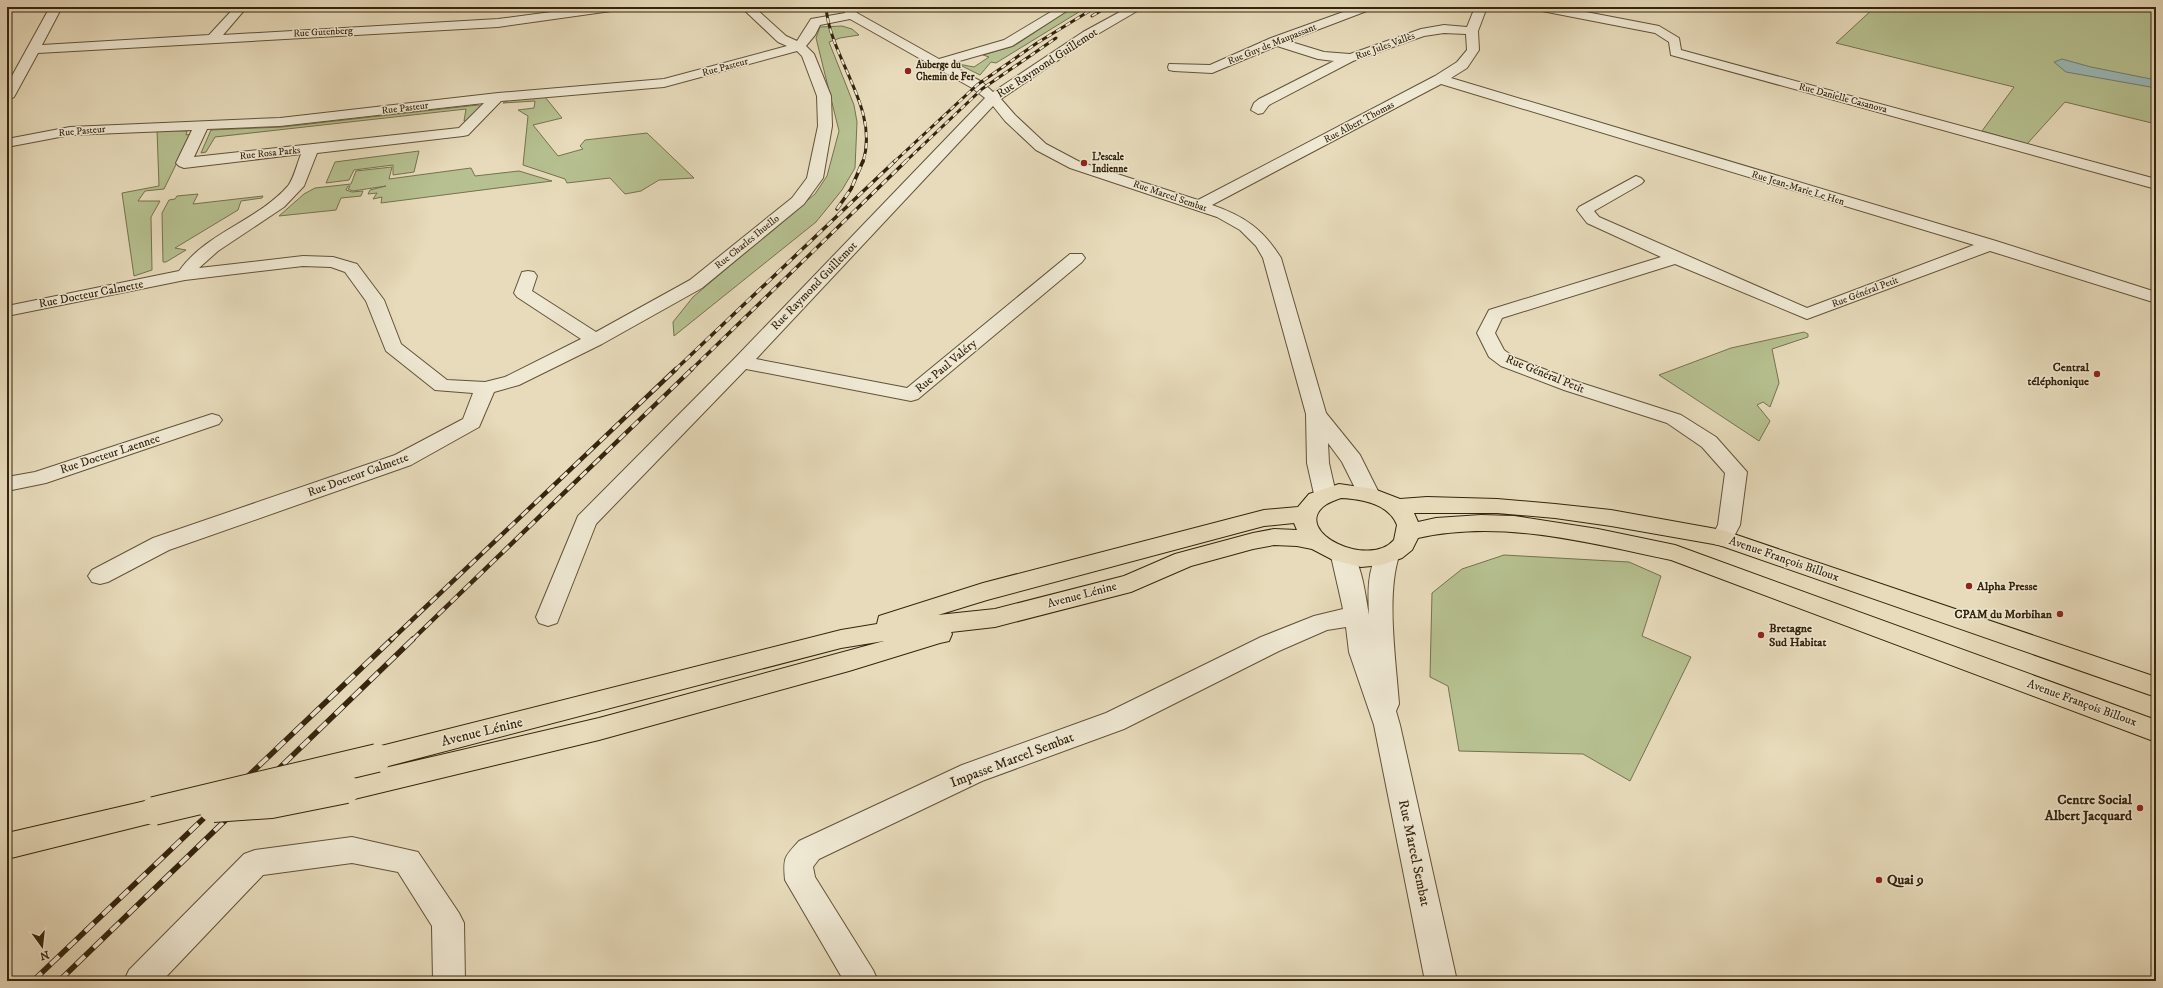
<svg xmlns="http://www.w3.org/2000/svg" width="2163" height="988" font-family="'IM FELL DW Pica',serif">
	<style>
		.green { fill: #b6c090; stroke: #76724e }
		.water { fill: #9ab9b9; stroke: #727d74 }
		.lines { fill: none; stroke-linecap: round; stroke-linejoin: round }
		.minor-casing { stroke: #625238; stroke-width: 2 }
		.major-casing { stroke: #35240d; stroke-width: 2 }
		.minor { fill: #efe8d3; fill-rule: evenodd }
		.major { fill: #e7dbbb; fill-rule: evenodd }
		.rail-far3-casing { stroke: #35240d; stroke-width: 3 }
		.rail-far2-casing { stroke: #35240d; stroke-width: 3.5 }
		.rail-far1-casing { stroke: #35240d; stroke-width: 4.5 }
		.rail-casing { stroke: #35240d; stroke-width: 5.5 }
		.rail-far3 { stroke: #efe8d3; stroke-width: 2; stroke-dasharray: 5.5; stroke-linecap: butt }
		.rail-far2 { stroke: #efe8d3; stroke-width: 2.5; stroke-dasharray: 7; stroke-linecap: butt }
		.rail-far1 { stroke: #efe8d3; stroke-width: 3; stroke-dasharray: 9; stroke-linecap: butt }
		.rail { stroke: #efe8d3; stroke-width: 4; stroke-dasharray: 12; stroke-linecap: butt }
		.major-bridge-casing { stroke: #35240d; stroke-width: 30; stroke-linecap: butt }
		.major-bridge { stroke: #e7dbbb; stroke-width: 28 }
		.poi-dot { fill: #8f2418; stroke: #efe8d3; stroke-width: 1.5 }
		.labels { text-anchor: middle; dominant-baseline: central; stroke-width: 3; stroke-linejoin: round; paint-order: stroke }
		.far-street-label { font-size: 10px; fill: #35240d; stroke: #efe8d3 }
		.far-poi-label { font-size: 10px; font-weight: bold; fill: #35240d; stroke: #efe8d3; text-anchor: start }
		.street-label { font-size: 12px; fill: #35240d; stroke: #efe8d3 }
		.poi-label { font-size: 12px; font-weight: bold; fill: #35240d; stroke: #efe8d3; text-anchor: end }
		.near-street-label { font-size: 14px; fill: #35240d; stroke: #efe8d3 }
		.near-poi-label { font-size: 14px; font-weight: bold; fill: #35240d; stroke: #efe8d3; text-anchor: end }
	</style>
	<rect width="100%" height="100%" fill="#e7dbbb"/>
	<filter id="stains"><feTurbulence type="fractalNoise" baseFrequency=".005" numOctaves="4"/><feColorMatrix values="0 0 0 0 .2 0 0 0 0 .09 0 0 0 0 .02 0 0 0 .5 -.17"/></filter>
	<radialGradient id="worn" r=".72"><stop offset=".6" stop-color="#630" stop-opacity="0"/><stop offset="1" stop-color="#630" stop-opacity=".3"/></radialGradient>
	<g class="green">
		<polygon points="1073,7 1087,7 996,63 991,62 980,75 958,64 974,67 989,57 983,55 1014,46"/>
		<polygon points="1875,7 2156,7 2156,124 2065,102 2027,144 1982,131 2014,87 1836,43"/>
		<polygon points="842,26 852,29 859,35 840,38 829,42 854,105 857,122 855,168 842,190 816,222 674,336 673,322 693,297 815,194 827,176 839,131 816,38 820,27"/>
		<polygon points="545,97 562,118 533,125 558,156 583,149 580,146 585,140 647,133 694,178 659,180 641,191 625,194 610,178 567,183 565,179 523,165 528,116 518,110 534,108 535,101 503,103 509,100"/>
		<polygon points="478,105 483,108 470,120 464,121 466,109 215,137 206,152 201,153 211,130 282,127"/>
		<polygon points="157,130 187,131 186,135 191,134 164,189 145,191 138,201 160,201 151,217 152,270 134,276 122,193 159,186"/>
		<polygon points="419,151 414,172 393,175 393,165 354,170 349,180 326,183 335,162"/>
		<polygon points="392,167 389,179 471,168 475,176 519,171 552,181 381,203 382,197 373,199 377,193 368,194 370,190 386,186 353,191 348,189 350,186 348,186 346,190 352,192 363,191 361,196 341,198 336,210 279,216 304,194 315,188 351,184 356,171"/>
		<polygon points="198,194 193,204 263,196 262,198 241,201 238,210 175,248 186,250 166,262 163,262 162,213 169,200 175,199 177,196"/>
		<polygon points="1804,332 1808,334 1808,337 1772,349 1779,383 1770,407 1763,402 1757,405 1770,421 1759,441 1659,375 1731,348"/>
		<polygon points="1504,555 1629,562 1661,576 1642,636 1691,657 1630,781 1583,754 1459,751 1448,686 1430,677 1432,593 1462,569"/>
	</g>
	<polygon class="water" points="2062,59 2091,67 2156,80 2156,88 2066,72 2054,62"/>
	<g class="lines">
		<defs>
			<g id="minor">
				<polygon points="50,7 62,7 42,45 209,35 235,7 247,7 223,35 498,19 589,7 617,7 611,11 498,27 38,53 14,97 7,101 7,85"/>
				<path d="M741,7h13l32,29 11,5 14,-22 34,-6 -3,-6h12l3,6 82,46 65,-19 55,-33h14l-61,39 -63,18 33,18 11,10 90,-60 46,-25h15l-53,31 -90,61 14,16 31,29 34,18 118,38 237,-124 22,-14 10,-12 -1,-16 -22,-1 -20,3 -71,25 -84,44 -6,8 -5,1 -7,-4 3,-7 5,-4 75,-38 -16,-2 -41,-13 -65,27 -38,-2 -5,-1 -1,-3 1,-3 41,1 61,-27 86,-31h17l-2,2 -84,32 36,11 26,2 71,-25 23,-4 23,2 8,-20h12l-9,24 1,19 -12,18 -16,10 545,163 160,51v11l-166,-52 -183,68 -132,-55 -173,54 -7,15 9,17 11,8 63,24 103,33 35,22 31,35 -7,53 -10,19 -8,2 -8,-2 -3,-6 7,-13 7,-52 -23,-26 -35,-24 -103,-33 -63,-24 -12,-9 -12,-24 12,-23 172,-53 -74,-34 -10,-13 2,-3 57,-31 5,2 3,3 -3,3 -47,27 5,6 208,91 167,-63 -533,-161 -229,121c32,11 51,24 69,53l45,155 34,42 19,38 -3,5 -8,2 -8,-2 -18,-36 -14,-19 1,20 7,31 -3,5 -8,2 -8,-2 -3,-5 -7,-31 -1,-49 -43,-156 -7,-12 -16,-16 -23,-13 -147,-49 -34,-18 -31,-29 -12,-15 -237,253 151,29 163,-134h12l3,4 -3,4 -164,137 -7,2 -165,-32 -150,155 -39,99 -9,3 -9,-3 -3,-6 42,-101 157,-158 250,-260 -13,-10 -122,-69 -30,6 -5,10 -9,11 8,8 17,42 1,30 -9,52 -19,26 -102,84 -100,56 -83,41 -25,7 -15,35 -68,38 -242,85 -61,32 -8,2 -8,-2 -4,-6 4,-6 61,-32 242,-83 68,-36 10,-26 -38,-3 -49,-39 -20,-50 -21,-29 -14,-5 -28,-1 -118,14 -178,36v-10l172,-35c28,-39 78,-50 109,-85 6,-8 9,-22 13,-32l-117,14 -5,-2 -3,-3 16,-33 -122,5 -63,12v-8l63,-12 210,-9 218,-25 166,-14 123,-33 -9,-4zM797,51l5,5 15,40 1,30 -11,52 -15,20 -102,82 -94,52 -64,-41 5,-15 -3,-4 -6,-1 -6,1 -8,21 3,4 64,42 -76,38 -20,5 -38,-2 -46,-36 -17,-44 -27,-36 -24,-7 -30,-1 -104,12 19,-17 66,-44 20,-21 13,-33 146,-17 5,-1 33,-34 163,-14zM484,103l-25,25 -265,29 13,-28 73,-3z"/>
				<polygon points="1536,7 1560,7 1659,26 1679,38 1681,50 2156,179 2156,189 1671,55 1669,42 1655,33 1542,11"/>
				<polygon points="212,414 219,416 222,420 219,424 46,483 7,491 7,477 35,472"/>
				<path d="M1343,548l8,2c12,19 14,44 18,65 -1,-22 -2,-45 10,-65l8,-2 8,2 4,6c-13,40 -3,105 0,148l-3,7 4,14 57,256h-32l-51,-256 -25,-73 -3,-25 -19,3 -48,21 -155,78 -142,52 -163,78 -6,8 2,10 58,93 5,11h-34l-59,-101c-2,-22 -1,-23 14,-39l163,-76 144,-52 155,-76 53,-21 29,-7 -12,-53 4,-6z"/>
				<polygon points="352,837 418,852 459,913 464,923 465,981 433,981 432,926 398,872 352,863 263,875 162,981 124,981 129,970 244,854 255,850"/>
			</g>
			<g id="major">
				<path d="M1339,484l35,5 26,10 27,-2 70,2 58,5 56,6 111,20 434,147v20l-437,-152 -108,-19 -56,-8 -58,-5h-83l4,9 18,-4 45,-3 33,1 84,13 77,16 481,175v22l-485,-182c-82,-17 -169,-41 -253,-22l-6,12 -10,8 -20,7 -21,2 -28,-7 -21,-11 -15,-3 -23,-1 -21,4 -62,17 -60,26 -136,35 -44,5 1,2 -3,7 -9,2 -91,28 -250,69 -253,61 -10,-4 -4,-8 4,-8 10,-4 253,-59 285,-77 -43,7 -464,121 -10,-3 -4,-8 4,-8 10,-3 464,-117 36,-6 2,-8 104,-33 281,-73 34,-3 11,-13zM1341,498c21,1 48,6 56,27l-3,15c-25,29 -102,-8 -70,-34 5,-4 12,-6 17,-8zM1294,523l3,7 -23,-1 -21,4 -78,21 -51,22 -129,33 -57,6 49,-15 277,-74z"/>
				<polygon points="154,799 164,802 168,811 164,820 7,859 7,833"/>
			</g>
		</defs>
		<use href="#minor" class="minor-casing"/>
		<use href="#major" class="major-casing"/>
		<use href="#minor" class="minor"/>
		<use href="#major" class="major"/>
		<defs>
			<g id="rail-far3">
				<path d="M826,7c4,52 54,101 37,155"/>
				<polyline points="1092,16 1107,7"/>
				<polyline points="894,162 977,85 1037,43 1096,7"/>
				<polyline points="905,162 982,89 1056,38"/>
			</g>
			<g id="rail-far2">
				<polyline points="837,209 851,189 863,161"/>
				<polyline points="675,370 895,161"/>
				<polyline points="691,370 906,161"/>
			</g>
			<g id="rail-far1">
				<polyline points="391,640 676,369"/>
				<polyline points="412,640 692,369"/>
			</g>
			<g id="rail">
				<polyline points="33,981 392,639"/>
				<polyline points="59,981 413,639"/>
			</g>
		</defs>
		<use href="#rail-far3" class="rail-far3-casing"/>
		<use href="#rail-far2" class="rail-far2-casing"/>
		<use href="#rail-far1" class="rail-far1-casing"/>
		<use href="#rail" class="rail-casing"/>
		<use href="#rail-far3" class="rail-far3"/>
		<use href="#rail-far2" class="rail-far2"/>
		<use href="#rail-far1" class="rail-far1"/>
		<use href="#rail" class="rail"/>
		<defs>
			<g id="major-bridge">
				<polyline points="213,808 271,804 346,789"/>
				<polyline points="154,811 377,758"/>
			</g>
		</defs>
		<use href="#major-bridge" class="major-bridge-casing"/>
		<use href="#major-bridge" class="major-bridge"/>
	</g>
	<g class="poi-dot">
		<circle cx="908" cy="71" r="4"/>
		<circle cx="1084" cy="163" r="4"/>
		<circle cx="2097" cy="374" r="4"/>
		<circle cx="1969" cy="586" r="4"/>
		<circle cx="2060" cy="614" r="4"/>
		<circle cx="1761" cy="635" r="4"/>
		<circle cx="2140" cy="808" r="4"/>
		<circle cx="1879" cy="880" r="4"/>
	</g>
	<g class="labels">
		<g class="far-street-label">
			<text transform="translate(323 32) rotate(-3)">Rue Gutenberg</text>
			<text transform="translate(1272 44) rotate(-22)">Rue Guy de Maupassant</text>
			<text transform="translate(1385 46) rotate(-20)">Rue Jules Vallès</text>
			<text transform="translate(725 67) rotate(-15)">Rue Pasteur</text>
			<text transform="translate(1843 98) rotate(15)">Rue Danielle Casanova</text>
			<text transform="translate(405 108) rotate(-7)">Rue Pasteur</text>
			<text transform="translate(1359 122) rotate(-28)">Rue Albert Thomas</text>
			<text transform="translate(82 131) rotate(-5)">Rue Pasteur</text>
			<text transform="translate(270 153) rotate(-6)">Rue Rosa Parks</text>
			<text transform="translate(1798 188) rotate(17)">Rue Jean-Marie Le Hen</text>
			<text transform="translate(1170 196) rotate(19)">Rue Marcel Sembat</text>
			<text transform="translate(747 242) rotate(-39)">Rue Charles Ihuello</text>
			<text transform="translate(1865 292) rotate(-21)">Rue Général Petit</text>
		</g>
		<g class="far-poi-label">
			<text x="916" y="65">Auberge du<tspan x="916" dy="12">Chemin de Fer</tspan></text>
			<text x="1092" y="157">L'escale<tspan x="1092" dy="12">Indienne</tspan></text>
		</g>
		<g class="street-label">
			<text transform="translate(1047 63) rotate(-33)">Rue Raymond Guillemot</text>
			<text transform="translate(814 286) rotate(-46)">Rue Raymond Guillemot</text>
			<text transform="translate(91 294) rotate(-11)">Rue Docteur Calmette</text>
			<text transform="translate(946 366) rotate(-40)">Rue Paul Valéry</text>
			<text transform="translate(1545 374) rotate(22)">Rue Général Petit</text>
			<text transform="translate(110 454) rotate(-18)">Rue Docteur Laennec</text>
			<text transform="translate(358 475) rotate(-20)">Rue Docteur Calmette</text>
			<text transform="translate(1784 559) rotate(19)">Avenue François Billoux</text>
			<text transform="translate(1082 595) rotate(-15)">Avenue Lénine</text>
			<text transform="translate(2082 703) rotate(20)">Avenue François Billoux</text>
		</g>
		<g class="poi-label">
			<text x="2089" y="367">Central<tspan x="2089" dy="14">téléphonique</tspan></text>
			<text x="1977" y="586" text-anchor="start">Alpha Presse</text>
			<text x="2052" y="614">CPAM du Morbihan</text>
			<text x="1769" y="628" text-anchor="start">Bretagne<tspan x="1769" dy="14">Sud Habitat</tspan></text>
		</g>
		<g class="near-street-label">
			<text transform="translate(482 732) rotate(-14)">Avenue Lénine</text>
			<text transform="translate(1012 760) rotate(-21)">Impasse Marcel Sembat</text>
			<text transform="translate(1414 853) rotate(78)">Rue Marcel Sembat</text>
		</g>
		<g class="near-poi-label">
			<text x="2132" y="800">Centre Social<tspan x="2132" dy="16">Albert Jacquard</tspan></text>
			<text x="1887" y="880" text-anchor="start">Quai 9</text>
		</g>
	</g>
	<rect width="2163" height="988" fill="none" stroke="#e7dbbb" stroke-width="24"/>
	<rect x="8" y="8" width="2147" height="972" fill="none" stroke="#35240d" stroke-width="2"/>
	<rect x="12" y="12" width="2139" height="964" fill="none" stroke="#35240d"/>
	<g transform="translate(42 946) rotate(165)" stroke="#efe8d3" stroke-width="3" paint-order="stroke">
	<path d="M0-3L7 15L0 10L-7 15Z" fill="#35240d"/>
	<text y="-6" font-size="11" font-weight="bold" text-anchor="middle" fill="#35240d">N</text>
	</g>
	<rect width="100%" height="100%" filter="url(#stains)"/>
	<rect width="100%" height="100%" fill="url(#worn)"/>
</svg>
